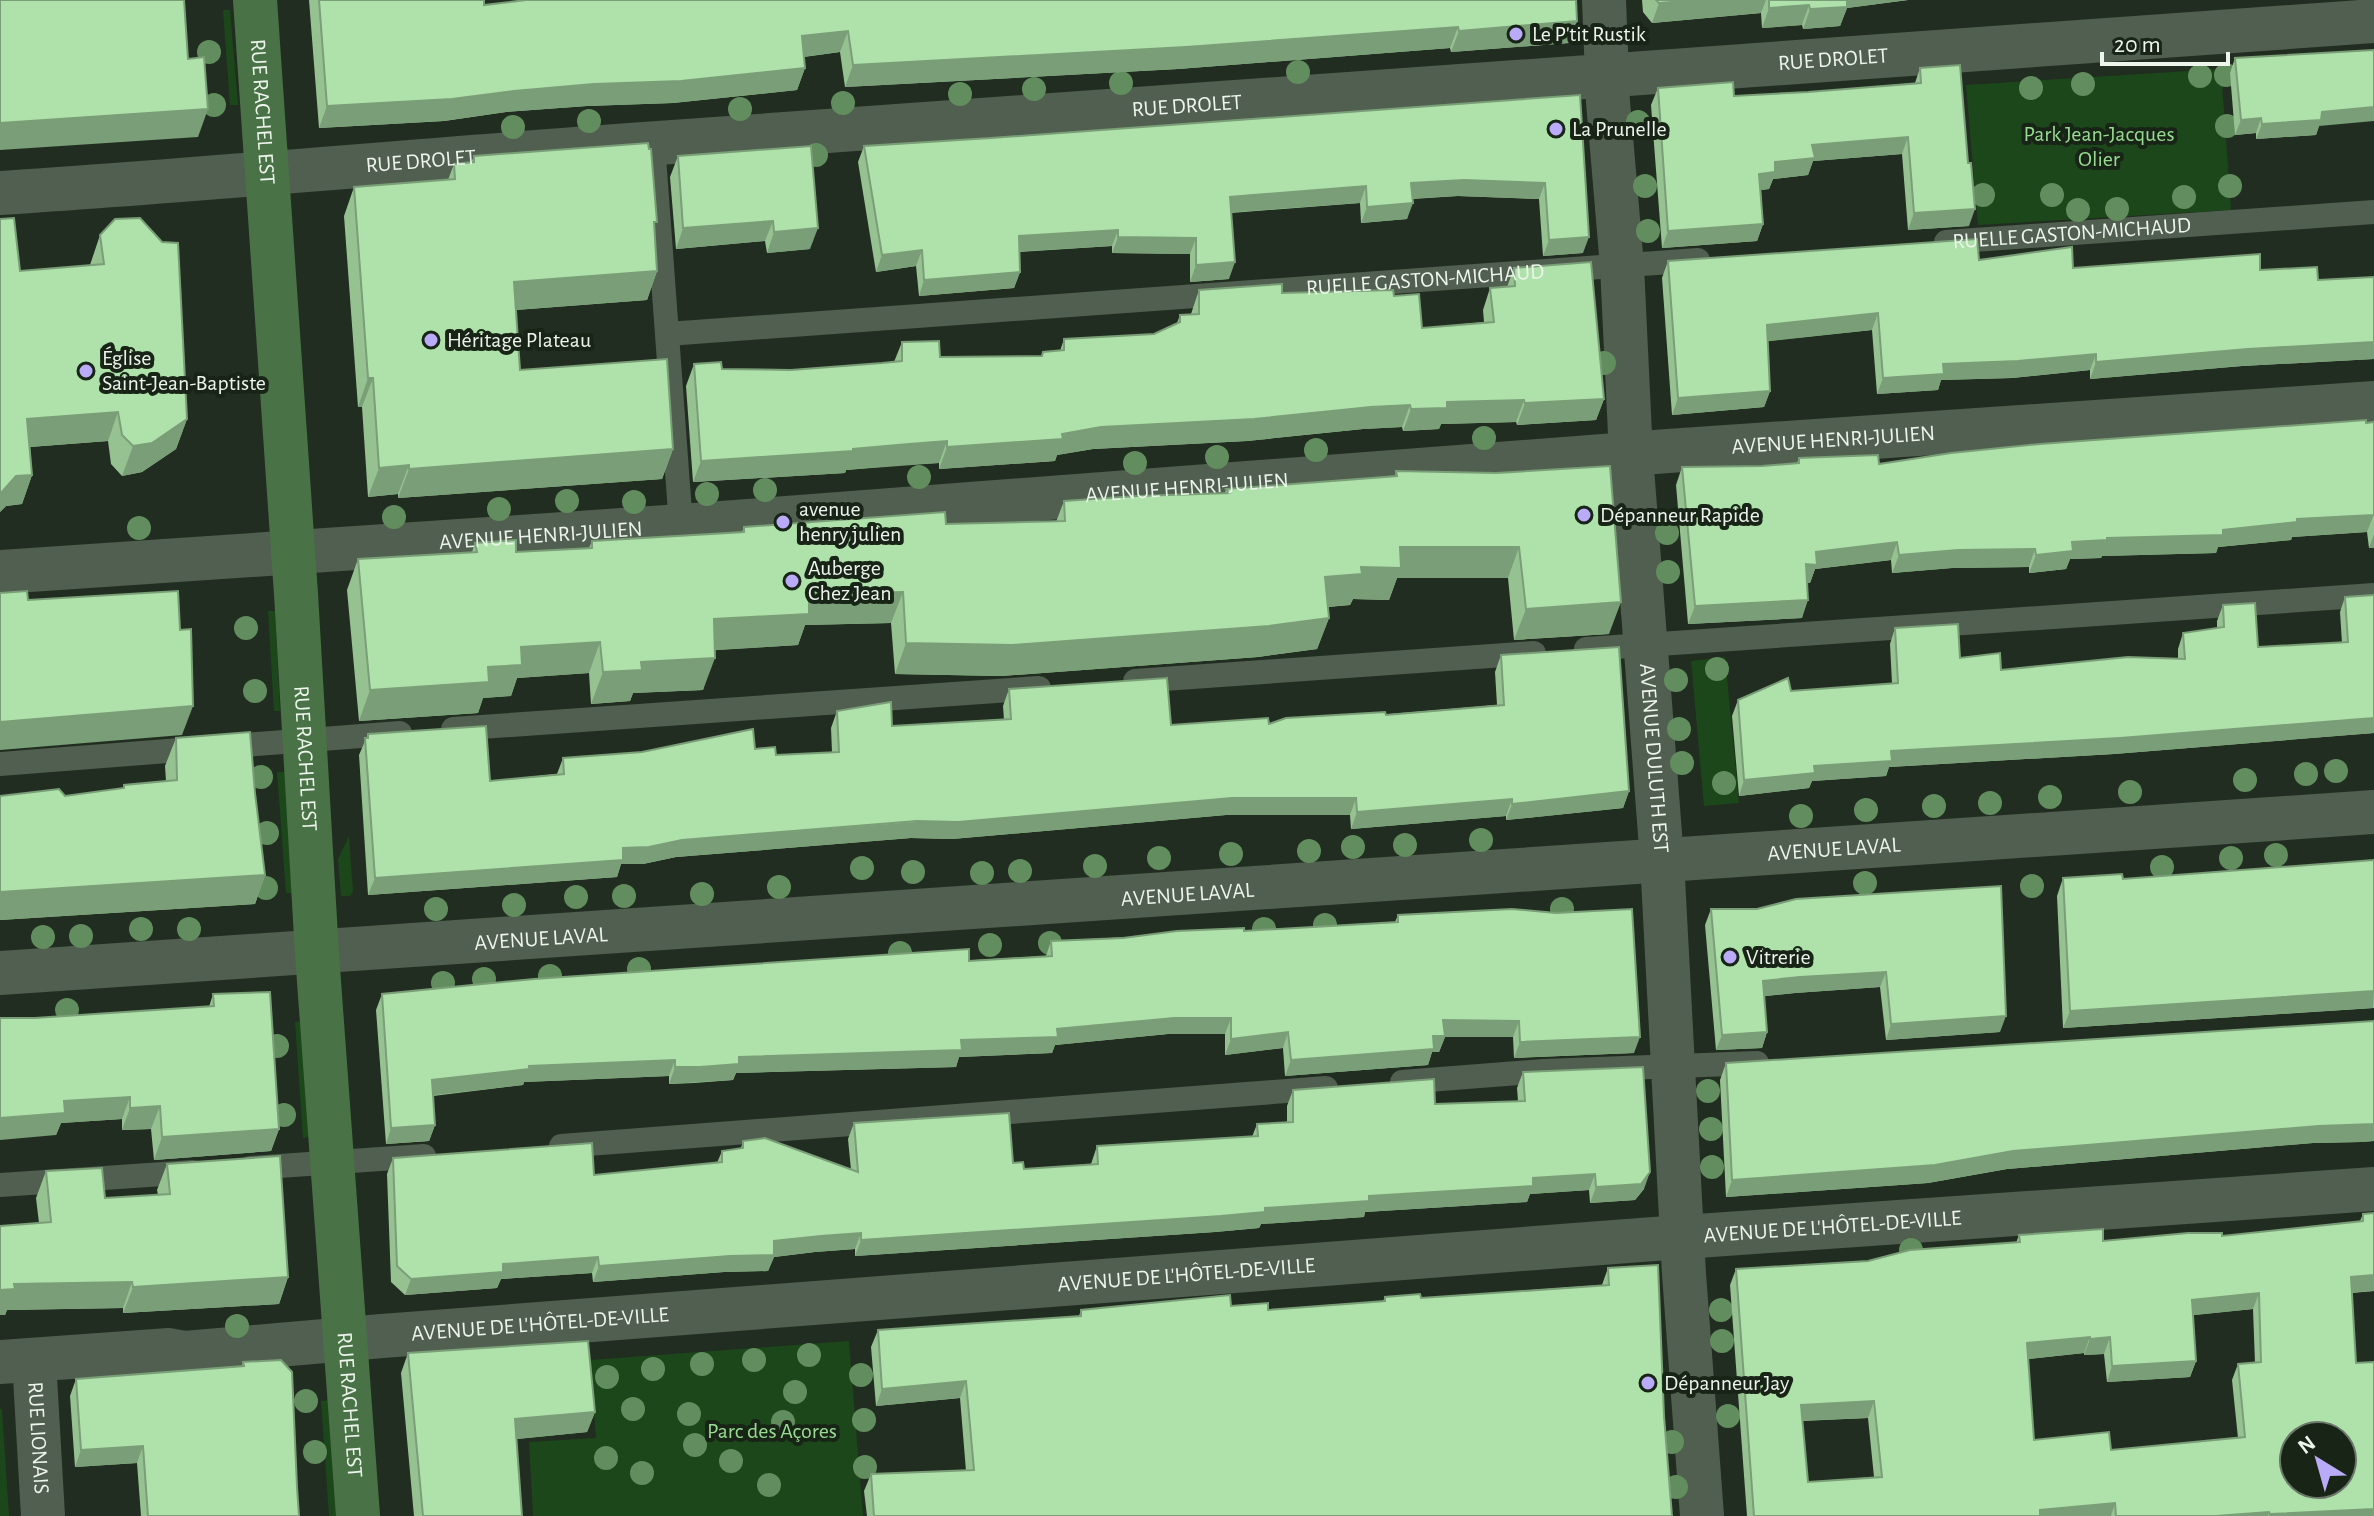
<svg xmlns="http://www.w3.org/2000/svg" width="2374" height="1516" font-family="'Alegreya Sans',sans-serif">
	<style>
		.green { fill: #1c471a }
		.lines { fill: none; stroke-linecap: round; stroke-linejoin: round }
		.lane { stroke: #505f4f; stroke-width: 24 }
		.street { stroke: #505f4f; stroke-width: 44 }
		.secondary { stroke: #497247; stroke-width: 44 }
		.tree { fill: #628d5e }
		.wall { fill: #96c292; fill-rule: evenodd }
		.shaded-wall { fill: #7a9e77 }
		.building { fill: #afe2aa; stroke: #7a9e77; stroke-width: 2; fill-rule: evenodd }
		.poi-dot { fill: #b9abf7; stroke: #172416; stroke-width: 3 }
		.labels { text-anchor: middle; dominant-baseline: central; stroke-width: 8; stroke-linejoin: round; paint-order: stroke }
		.poi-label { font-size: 22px; fill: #ecf4eb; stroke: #172416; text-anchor: start }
		.street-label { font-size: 22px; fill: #ecf4eb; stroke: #172416 }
		.park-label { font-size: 22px; fill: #97db91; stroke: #172416 }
	</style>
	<rect width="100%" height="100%" fill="#212d20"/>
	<g class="green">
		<polygon points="223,10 230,10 238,105 230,105"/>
		<polygon points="2221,69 2231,210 1978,225 1966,85"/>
		<polygon points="268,611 275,611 280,711 274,711"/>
		<polygon points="1725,657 1739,803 1704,806 1691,661"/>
		<polygon points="277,772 286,772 293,893 286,893"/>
		<polygon points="349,836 353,892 350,896 341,896 338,859"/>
		<polygon points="303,1021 311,1137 303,1138 295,1022"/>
		<polygon points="849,1341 863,1516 533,1516 529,1442 596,1438 590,1360"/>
		<polygon points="329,1400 337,1516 329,1516 321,1401"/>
		<polygon points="0,1408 2,1410 9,1516 0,1516"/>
	</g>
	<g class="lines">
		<g class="lane">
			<polyline points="653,143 681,526"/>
			<path id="s1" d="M1946,242l428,-30"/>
			<path id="s2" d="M667,334l1031,-74"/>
			<polyline points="1586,649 2374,595"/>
			<polyline points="1135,681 1534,653"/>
			<polyline points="453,729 1039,688"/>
			<polyline points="0,764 400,733"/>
			<polyline points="1402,1082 1544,1071 1757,1063"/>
			<polyline points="561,1146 1326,1088"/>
			<polyline points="250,1168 424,1156"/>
			<polyline points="0,1185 193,1172"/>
		</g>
		<g class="street">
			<path id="s3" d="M1604,0l4,102 14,164 9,189 31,405 22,414 18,242"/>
			<path id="s4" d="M0,193c215,-14 429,-34 644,-49 577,-40 1153,-83 1730,-123"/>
			<path id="s5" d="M0,572l681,-46 987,-75 706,-48"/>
			<path id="s6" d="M0,973c792,-48 1583,-108 2374,-161"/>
			<path id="s7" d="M34,1360l9,156"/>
			<path id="s8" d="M0,1362l169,-12 16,3 197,-17 1272,-97 720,-50"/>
		</g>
		<path class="secondary" id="s9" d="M255,0l41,594 21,360 41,562"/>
	</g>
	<g class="tree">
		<circle cx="209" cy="52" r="12"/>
		<circle cx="1298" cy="72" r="12"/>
		<circle cx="2226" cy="75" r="12"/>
		<circle cx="2200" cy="76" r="12"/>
		<circle cx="1121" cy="83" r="12"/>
		<circle cx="2083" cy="84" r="12"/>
		<circle cx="2031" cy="88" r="12"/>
		<circle cx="1034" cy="89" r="12"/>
		<circle cx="960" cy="94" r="12"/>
		<circle cx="843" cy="103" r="12"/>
		<circle cx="214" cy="105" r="12"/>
		<circle cx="740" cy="109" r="12"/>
		<circle cx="589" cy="121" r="12"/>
		<circle cx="1638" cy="122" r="12"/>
		<circle cx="2227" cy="126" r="12"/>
		<circle cx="513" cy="127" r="12"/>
		<circle cx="816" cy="155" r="12"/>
		<circle cx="1645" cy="186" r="12"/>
		<circle cx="2230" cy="186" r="12"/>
		<circle cx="1983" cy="195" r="12"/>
		<circle cx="2052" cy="195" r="12"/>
		<circle cx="2184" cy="197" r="12"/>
		<circle cx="2117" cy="209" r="12"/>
		<circle cx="2078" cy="210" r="12"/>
		<circle cx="1648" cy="231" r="12"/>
		<circle cx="1604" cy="363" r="12"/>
		<circle cx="1484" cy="438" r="12"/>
		<circle cx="1316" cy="450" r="12"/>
		<circle cx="1217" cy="457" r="12"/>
		<circle cx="1135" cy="463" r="12"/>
		<circle cx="919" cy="477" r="12"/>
		<circle cx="765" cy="490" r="12"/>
		<circle cx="707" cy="494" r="12"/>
		<circle cx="567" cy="501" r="12"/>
		<circle cx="634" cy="502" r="12"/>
		<circle cx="499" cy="509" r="12"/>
		<circle cx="394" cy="517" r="12"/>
		<circle cx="139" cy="528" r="12"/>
		<circle cx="1667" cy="533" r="12"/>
		<circle cx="1668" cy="572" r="12"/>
		<circle cx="246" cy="628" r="12"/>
		<circle cx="1717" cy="669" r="12"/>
		<circle cx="1676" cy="680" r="12"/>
		<circle cx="255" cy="691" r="12"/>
		<circle cx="1679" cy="729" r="12"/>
		<circle cx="1682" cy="763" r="12"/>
		<circle cx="2336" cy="771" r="12"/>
		<circle cx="2306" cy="774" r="12"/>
		<circle cx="261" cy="777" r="12"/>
		<circle cx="2245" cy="780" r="12"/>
		<circle cx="1724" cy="783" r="12"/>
		<circle cx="2130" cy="792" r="12"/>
		<circle cx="2050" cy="797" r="12"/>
		<circle cx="1990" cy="803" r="12"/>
		<circle cx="1934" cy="806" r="12"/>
		<circle cx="1866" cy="810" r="12"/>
		<circle cx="1801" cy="816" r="12"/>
		<circle cx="267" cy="833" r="12"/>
		<circle cx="1481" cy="840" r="12"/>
		<circle cx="1405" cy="845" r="12"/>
		<circle cx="1353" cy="847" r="12"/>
		<circle cx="1309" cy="851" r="12"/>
		<circle cx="1231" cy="854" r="12"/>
		<circle cx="2276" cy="855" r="12"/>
		<circle cx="1159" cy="858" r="12"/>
		<circle cx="2231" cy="858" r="12"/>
		<circle cx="1095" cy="866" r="12"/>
		<circle cx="2162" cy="867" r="12"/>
		<circle cx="862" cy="868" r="12"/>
		<circle cx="1020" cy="871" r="12"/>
		<circle cx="913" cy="872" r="12"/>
		<circle cx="982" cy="873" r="12"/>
		<circle cx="1865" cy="883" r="12"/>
		<circle cx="2032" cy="886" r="12"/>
		<circle cx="779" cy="887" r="12"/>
		<circle cx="266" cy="888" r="12"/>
		<circle cx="702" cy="894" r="12"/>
		<circle cx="624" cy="896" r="12"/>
		<circle cx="576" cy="897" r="12"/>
		<circle cx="514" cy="905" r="12"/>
		<circle cx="436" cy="909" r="12"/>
		<circle cx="1562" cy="909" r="12"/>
		<circle cx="1325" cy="925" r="12"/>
		<circle cx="141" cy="929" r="12"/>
		<circle cx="189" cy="929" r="12"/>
		<circle cx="1264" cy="929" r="12"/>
		<circle cx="81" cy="936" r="12"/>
		<circle cx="43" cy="937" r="12"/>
		<circle cx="1050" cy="943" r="12"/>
		<circle cx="990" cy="945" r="12"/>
		<circle cx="900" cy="953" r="12"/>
		<circle cx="639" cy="969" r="12"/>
		<circle cx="550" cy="976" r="12"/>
		<circle cx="484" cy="979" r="12"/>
		<circle cx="443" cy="983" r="12"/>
		<circle cx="67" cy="1010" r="12"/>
		<circle cx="277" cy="1046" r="12"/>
		<circle cx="1708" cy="1091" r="12"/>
		<circle cx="284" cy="1115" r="12"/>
		<circle cx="1711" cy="1129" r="12"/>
		<circle cx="1712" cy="1167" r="12"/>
		<circle cx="1911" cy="1250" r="12"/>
		<circle cx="1721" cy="1310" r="12"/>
		<circle cx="237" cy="1326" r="12"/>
		<circle cx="1722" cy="1341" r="12"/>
		<circle cx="809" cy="1355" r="12"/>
		<circle cx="754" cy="1360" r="12"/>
		<circle cx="702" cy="1364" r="12"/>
		<circle cx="653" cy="1369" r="12"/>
		<circle cx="861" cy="1375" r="12"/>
		<circle cx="607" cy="1377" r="12"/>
		<circle cx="795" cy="1392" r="12"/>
		<circle cx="306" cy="1401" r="12"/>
		<circle cx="633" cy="1409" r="12"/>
		<circle cx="689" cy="1414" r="12"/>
		<circle cx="1728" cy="1416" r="12"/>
		<circle cx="864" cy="1420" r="12"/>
		<circle cx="783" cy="1422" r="12"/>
		<circle cx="1672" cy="1442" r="12"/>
		<circle cx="695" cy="1445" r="12"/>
		<circle cx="315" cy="1452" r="12"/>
		<circle cx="606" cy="1458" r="12"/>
		<circle cx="731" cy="1461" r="12"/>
		<circle cx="865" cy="1467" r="12"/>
		<circle cx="642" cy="1473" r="12"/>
		<circle cx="769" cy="1485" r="12"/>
		<circle cx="1676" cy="1487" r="12"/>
	</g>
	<g class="wall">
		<polygon points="309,0 484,0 484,5 1577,21 1569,43 1451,52 1450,48 1178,69 845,87 840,52 804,57 805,68 797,90 673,103 587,106 506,112 444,121 319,128"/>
		<polygon points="1642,0 1908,0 1847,8 1840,26 1803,29 1802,25 1762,28 1761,13 1652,23 1643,12"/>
		<polygon points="2235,58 2319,126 2316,135 2256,139 2256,133 2235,135 2230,73"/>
		<polygon points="1920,68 1969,226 1908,230 1902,154 1813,161 1808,175 1773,179 1769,189 1761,190 1763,224 1757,241 1662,248 1651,105 1658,88 1734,96 1808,92 1915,83"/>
		<polygon points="1580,95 1583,253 1543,256 1539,199 1458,196 1412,199 1407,219 1361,223 1360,203 1231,213 1229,279 1190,282 1190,254 1112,253 1112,246 1019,252 1020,272 1014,288 919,296 916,266 876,272 858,162 864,146 991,138"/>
		<polygon points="811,146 810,249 767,253 765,241 676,249 670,177 678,156"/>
		<polygon points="474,156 654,228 657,271 647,300 516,310 520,370 673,449 662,479 398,498 398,494 368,497 362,407 358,407 344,216 354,187 448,180 454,164 471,163"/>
		<polygon points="0,219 20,271 90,265 100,235 187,419 176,449 142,472 122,476 111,464 108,441 30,447 32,475 22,504 6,506 0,512"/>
		<polygon points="1979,260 2073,268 2260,270 2318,280 2374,277 2374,359 2242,366 2090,379 2090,370 2012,378 1941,380 1938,390 1877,394 1872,330 1767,341 1770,391 1764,407 1672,415 1662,278 1668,261"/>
		<polygon points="1514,268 1604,399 1596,420 1517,425 1516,422 1441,424 1439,429 1403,431 1402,427 1363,429 1247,441 1093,449 1057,455 1055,461 939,469 939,463 901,465 846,470 845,473 693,482 686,386 694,364 722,369 791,370 894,362 902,342 940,357 1042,356 1043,352 1060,351 1064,339 1154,334 1177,323 1180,315 1191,314 1199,290 1394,296 1422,328 1484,322 1483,310 1490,288 1507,287"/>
		<polygon points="2374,422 2374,548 2369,548 2367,532 2292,537 2291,540 2218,547 2216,553 2102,556 2101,558 2070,559 2066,569 2029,573 2029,567 1952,568 1892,573 1891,560 1815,569 1810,583 1807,583 1802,618 1688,624 1676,485 1682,467 1762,466 1797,463 1799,458 1879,464"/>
		<polygon points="1396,471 1496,473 1609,634 1514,640 1508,578 1397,578 1389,600 1353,599 1350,605 1328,607 1329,618 1317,649 1258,657 1001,676 895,674 891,623 805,625 798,645 714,650 703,690 633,693 630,701 591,704 589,673 517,678 511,696 483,698 478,713 359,721 347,590 358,559 472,552 475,543 516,552 589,548 592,541 742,532 744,527 1056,522 1064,501 1225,493 1226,489 1395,476"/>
		<polygon points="2345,597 2374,733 2114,754 1889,767 1886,776 1812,781 1809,788 1739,796 1732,716 1738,700 1791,691 1892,683 1890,644 1895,628 1960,658 2001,670 2178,659 2178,649 2183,633 2217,628 2217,621 2223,605 2258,647 2342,643 2340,612"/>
		<polygon points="1501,655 1629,791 1623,808 1506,820 1506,816 1351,829 1350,815 1226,815 952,839 911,838 676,857 643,864 621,864 617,877 368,895 359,755 368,734 490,781 557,774 563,758 755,749 776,755 832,752 831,728 837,711 892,726 1004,720 1003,706 1009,689 1171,725 1269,724 1497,705 1495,672"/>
		<polygon points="176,738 255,793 265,875 255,904 0,920 0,796 65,796 123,788 124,785 166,781 165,766"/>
		<polygon points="2374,860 2374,1008 2063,1028 2057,896 2063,878 2123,879"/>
		<polygon points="1796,899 2000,1032 1886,1040 1880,987 1795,993 1764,996 1767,1032 1762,1048 1716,1050 1705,925 1711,909 1757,909"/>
		<polygon points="1398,915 1634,1053 1514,1058 1513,1037 1445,1037 1439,1052 1432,1052 1428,1065 1285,1076 1283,1048 1225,1055 1225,1034 1168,1034 1055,1045 1052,1053 959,1057 956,1067 736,1073 733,1080 694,1083 669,1084 669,1076 524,1082 523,1085 433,1096 435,1125 429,1141 386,1144 376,1010 382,994 1046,956 1051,941 1244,931 1395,922"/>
		<polygon points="213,994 279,1129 271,1151 154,1160 151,1129 122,1130 122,1119 61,1123 56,1135 35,1018 209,1007"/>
		<polygon points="2374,1021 2374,1141 2361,1142 2313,1143 2007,1169 1928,1183 1726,1197 1720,1080 1726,1063"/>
		<polygon points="1523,1072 1644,1189 1635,1200 1590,1203 1589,1190 1530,1194 1527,1202 1365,1212 1364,1217 1261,1224 1259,1228 1215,1232 855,1256 855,1249 815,1252 774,1257 768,1271 724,1272 593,1282 592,1273 501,1279 497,1288 405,1295 391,1282 387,1174 393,1158 594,1175 717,1163 722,1151 741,1148 743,1141 851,1170 848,1139 854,1123 1013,1163 1024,1169 1091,1164 1097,1146 1252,1137 1257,1124 1287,1122 1287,1106 1293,1090 1435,1104 1518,1101 1517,1088"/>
		<polygon points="167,1164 288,1277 279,1304 123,1313 123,1308 7,1310 5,1315 0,1315 0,1226 39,1223 36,1198 46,1171 105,1198 158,1195 157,1190"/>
		<path d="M2374,1213v78l-22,2 4,70 18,153h-627l-17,-231 6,-16 132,-8 148,-18 3,-8 84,6 119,-5 138,-15 3,-7zM2253,1309l2,54 -17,1 -6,16 6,58 -127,12 -77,-10 -6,-81 56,-6v2l20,-1 3,28 83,-5 6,-16 -3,-46zM1868,1418l6,59 -66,5 -6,-61z"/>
		<polygon points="1608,1268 1664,1416 1672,1516 867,1516 864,1491 871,1474 966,1471 960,1398 876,1406 871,1347 878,1330 1079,1316 1081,1310 1231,1306 1268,1310 1383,1301 1385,1297 1421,1298 1602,1285"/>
		<polygon points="408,1353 595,1412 587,1432 516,1439 522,1516 414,1516 401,1373"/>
		<polygon points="243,1362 297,1487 299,1516 141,1516 137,1463 75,1467 70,1396 76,1379 242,1366"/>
	</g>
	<g class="shaded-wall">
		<polygon points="1696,0 1766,0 1761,13 1652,23 1659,3"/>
		<polygon points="1842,0 1908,0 1847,8 1840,26 1803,29 1810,9"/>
		<polygon points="1809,5 1802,25 1762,28 1769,8"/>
		<polygon points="1577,21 1569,43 1451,52 1459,31"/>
		<polygon points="1458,27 1450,48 1178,69 845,87 853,65"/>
		<polygon points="848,31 840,52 794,58 802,36"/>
		<polygon points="805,68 797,90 673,103 587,106 506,112 444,121 319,128 327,106"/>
		<polygon points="2374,107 2374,121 2319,126 2316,135 2256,139 2262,124 2322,112"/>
		<polygon points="208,109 198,137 0,150 0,123"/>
		<polygon points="2261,118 2256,133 2235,135 2241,120"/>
		<polygon points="1908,137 1902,154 1813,161 1808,175 1773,179 1769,189 1753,191 1759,174 1775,162 1812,145"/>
		<polygon points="1464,180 1545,183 1539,199 1458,196 1405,199 1411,183"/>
		<polygon points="1366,186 1360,203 1224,213 1230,197"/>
		<polygon points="1413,203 1407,219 1361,223 1367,207"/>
		<polygon points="1975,209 1969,226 1908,230 1914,213"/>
		<polygon points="773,221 765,241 676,249 683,228"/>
		<polygon points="1763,224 1757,241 1662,248 1668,231"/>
		<polygon points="818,228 810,249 767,253 774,232"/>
		<polygon points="1118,230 1112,246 1013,252 1019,236"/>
		<polygon points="1118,237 1196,238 1190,254 1112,253"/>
		<polygon points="1589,237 1583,253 1543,256 1549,240"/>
		<polygon points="922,250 916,266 876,272 882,255"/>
		<polygon points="1235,262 1229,279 1190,282 1196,265"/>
		<polygon points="657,271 647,300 503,311 514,282"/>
		<polygon points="1020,272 1014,288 919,296 924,280"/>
		<polygon points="1878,313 1872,330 1761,342 1767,325"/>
		<polygon points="2374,342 2374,359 2242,366 2090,379 2096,362 2248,349"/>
		<polygon points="2096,354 2090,370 2012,378 1941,380 1938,390 1877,394 1883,378 1943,364"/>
		<polygon points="368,378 373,378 362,407 358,407"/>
		<polygon points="1770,391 1764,407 1672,415 1678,398"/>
		<polygon points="1604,399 1596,420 1517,425 1525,403"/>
		<polygon points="1524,400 1516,422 1441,424 1439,429 1403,431 1411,409 1447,402"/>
		<polygon points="1410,405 1402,427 1363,429 1247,441 1093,449 1057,455 1055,461 939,469 947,447 1101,427"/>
		<polygon points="118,412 108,441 16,448 27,419"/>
		<polygon points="187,419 176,449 142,472 122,476 133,446"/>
		<polygon points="947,441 939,463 846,470 845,473 693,482 701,461"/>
		<polygon points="673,449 662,479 398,498 409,469"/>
		<polygon points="409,465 398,494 368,497 379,468"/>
		<polygon points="32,475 22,504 6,506 0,512 0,494 16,476"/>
		<polygon points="2374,514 2367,532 2292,537 2291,540 2218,547 2216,553 2102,556 2101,558 2070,559 2066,569 2029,573 2036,555 2072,542 2223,530 2297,519"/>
		<polygon points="2374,534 2374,548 2369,548"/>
		<polygon points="1897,542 1891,560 1815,569 1810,583 1800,582 1806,564 1816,552"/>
		<polygon points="1400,547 1519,547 1508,578 1397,578 1389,600 1353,599 1350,605 1314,608 1325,577 1361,567"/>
		<polygon points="2035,549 2029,567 1952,568 1892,573 1899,555 1958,550"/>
		<polygon points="903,592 891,623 805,625 798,645 702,651 714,619 809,594"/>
		<polygon points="1808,600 1802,618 1688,624 1695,606"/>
		<polygon points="1621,602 1609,634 1514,640 1526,609"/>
		<polygon points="1329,618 1317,649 1258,657 1001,676 895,674 906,643"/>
		<polygon points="600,642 589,673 517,678 511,696 483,698 478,713 359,721 370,690 488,667 521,647"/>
		<polygon points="715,658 703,690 633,693 630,701 591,704 603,672 641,662"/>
		<polygon points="193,706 182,735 0,750 0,722"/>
		<polygon points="2374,718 2374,733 2114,754 1889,767 1886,776 1812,781 1809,788 1739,796 1744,780 1891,751"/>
		<polygon points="1629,791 1623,808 1506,820 1512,804"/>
		<polygon points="1232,798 1356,798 1350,815 1226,815 952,839 911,838 676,857 643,864 621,864 617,877 368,895 375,878 682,840"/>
		<polygon points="1512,799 1506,816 1351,829 1357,812"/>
		<polygon points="265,875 255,904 0,920 0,892"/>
		<polygon points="1886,972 1880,987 1795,993 1758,997 1763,981 1800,977"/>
		<polygon points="2374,991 2373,1008 2063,1028 2070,1011"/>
		<polygon points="2006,1016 2000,1032 1886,1040 1891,1024"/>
		<polygon points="1174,1018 1231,1018 1225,1034 1168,1034 1055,1045 1052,1053 959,1057 956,1067 736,1073 733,1080 669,1084 675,1067 739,1057 961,1040 1057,1029"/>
		<polygon points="1443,1020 1519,1021 1513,1037 1445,1037 1439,1052 1432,1052 1428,1065 1285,1076 1291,1060 1433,1036"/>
		<polygon points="1288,1032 1283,1048 1225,1055 1231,1039"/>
		<polygon points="1767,1032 1762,1048 1716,1050 1722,1035"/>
		<polygon points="1640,1037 1634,1053 1514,1058 1520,1042"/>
		<polygon points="675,1060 669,1076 524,1082 523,1085 426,1096 432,1080 529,1066"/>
		<polygon points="130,1097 122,1119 61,1123 56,1135 0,1140 0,1118 64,1101"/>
		<polygon points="160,1106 151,1129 122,1130 130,1108"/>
		<polygon points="2374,1124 2374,1141 2361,1142 2313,1143 2007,1169 1928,1183 1726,1197 1732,1180 2013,1151 2319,1126"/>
		<polygon points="435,1125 429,1141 386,1144 391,1128"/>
		<polygon points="279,1129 271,1151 154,1160 162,1137"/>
		<polygon points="1650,1172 1644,1189 1635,1200 1590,1203 1596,1187"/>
		<polygon points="1595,1174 1589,1190 1530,1194 1527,1202 1365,1212 1364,1217 1261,1224 1259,1228 1215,1232 855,1256 861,1240 1265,1208 1533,1178"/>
		<polygon points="861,1233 855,1249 815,1252 774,1257 768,1271 724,1272 593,1282 599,1266 774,1241 821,1236"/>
		<polygon points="598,1257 592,1273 501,1279 497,1288 405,1295 411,1279 503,1264"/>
		<polygon points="2374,1275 2374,1291 2345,1293 2351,1277"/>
		<polygon points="288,1277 279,1304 123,1313 133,1287"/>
		<polygon points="132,1282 123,1308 7,1310 5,1315 0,1315 0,1290 14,1284"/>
		<polygon points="2259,1293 2253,1309 2186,1316 2192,1300"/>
		<polygon points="2090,1337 2084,1353 2021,1360 2027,1343"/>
		<polygon points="2110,1337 2104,1354 2084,1355 2090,1339"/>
		<polygon points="2196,1361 2190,1377 2107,1382 2112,1366"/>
		<polygon points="966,1381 960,1398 876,1406 882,1389"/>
		<polygon points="1874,1401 1868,1418 1795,1421 1801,1405"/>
		<polygon points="595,1412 587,1432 507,1440 515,1419"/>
		<polygon points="143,1446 137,1463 75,1467 81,1450"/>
		<polygon points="2115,1503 2111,1516 2037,1516 2040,1510"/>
		<polygon points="2374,1509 2374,1516 2269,1516 2270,1514"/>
		<polygon points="2269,1512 2268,1516 2216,1516"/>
	</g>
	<g class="building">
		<polygon points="0,0 184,0 188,59 204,57 208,109 0,123"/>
		<polygon points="319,0 484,0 484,5 526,0 1576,0 1577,21 1459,31 1458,27 1186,47 853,65 848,31 802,36 805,68 681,81 594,84 514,91 452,99 327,106"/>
		<polygon points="1656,0 1696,0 1659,3"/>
		<polygon points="1769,0 1847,0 1847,7 1810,9 1809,5 1769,8"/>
		<polygon points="2374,50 2374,107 2322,112 2321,120 2262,124 2261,118 2241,120 2235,58"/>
		<polygon points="1960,65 1968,163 1971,163 1975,209 1914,213 1908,137 1812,145 1815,158 1775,162 1775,172 1759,174 1763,224 1668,231 1658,88 1733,82 1734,96 1808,92 1921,83 1920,68"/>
		<polygon points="1580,95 1589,237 1549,240 1545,183 1464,180 1411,183 1413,203 1367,207 1366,186 1230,197 1235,262 1196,265 1196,238 1118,237 1118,230 1019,236 1020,272 924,280 922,250 882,255 864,146 991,138"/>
		<polygon points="648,143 649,149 651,149 657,222 654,222 657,271 514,282 520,370 667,359 673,449 409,469 409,465 379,468 373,378 368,378 354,187 455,179 454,164 474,162 474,156"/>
		<polygon points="811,146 818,228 774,232 773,221 683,228 678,156"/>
		<polygon points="14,218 20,271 104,264 100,235 115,219 140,218 162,242 178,243 187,419 152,443 133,446 122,435 118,412 27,419 32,475 16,476 0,494 0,219"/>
		<polygon points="1977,239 1979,260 2072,247 2073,268 2260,254 2260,270 2317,267 2318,280 2374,277 2374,342 2248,349 2096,362 2096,354 2018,361 1943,364 1944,374 1883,378 1878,313 1767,325 1770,391 1678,398 1668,261"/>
		<polygon points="1591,262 1604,399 1525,403 1524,400 1447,402 1447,408 1411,409 1410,405 1371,407 1254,419 1101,427 1062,434 1063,439 947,447 947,441 909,444 853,449 853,451 701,461 694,364 721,362 722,369 791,370 882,363 902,361 902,342 939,341 940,357 1042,356 1043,352 1064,350 1064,339 1154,334 1180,322 1180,315 1199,314 1199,290 1282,284 1282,293 1393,290 1394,296 1419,294 1422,328 1494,322 1490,288 1515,286 1514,268"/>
		<polygon points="2366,420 2366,423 2374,422 2374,515 2297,519 2297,522 2223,530 2223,535 2107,538 2107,540 2072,542 2073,551 2036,555 2035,549 1958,550 1899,555 1897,542 1816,552 1817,565 1806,564 1808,600 1695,606 1682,467 1762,466 1799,463 1799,458 1878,455 1879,464 1951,453 2040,444"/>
		<polygon points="1610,466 1621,602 1526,609 1519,547 1400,547 1401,568 1361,567 1362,574 1325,577 1329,618 1269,626 1012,645 906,643 903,592 809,594 809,614 714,619 715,658 641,662 642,670 603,672 600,642 521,647 522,665 488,667 489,682 370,690 358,559 477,552 475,543 516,540 516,552 592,548 592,541 744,532 744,527 945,512 946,524 1065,521 1064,501 1137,496 1229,493 1226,489 1397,476 1396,471 1496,473"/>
		<polygon points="27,591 28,600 178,591 180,630 191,629 193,706 0,722 0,593"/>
		<polygon points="2374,595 2374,718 2120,738 1891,751 1892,761 1814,766 1815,773 1744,780 1738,700 1788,678 1791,691 1898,683 1895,628 1958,624 1960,658 2000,653 2001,670 2128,657 2185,659 2183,633 2224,627 2223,605 2255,603 2258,647 2348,642 2345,597"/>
		<polygon points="1619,647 1629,791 1512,804 1512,799 1357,812 1356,798 1232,798 958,822 917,821 682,840 649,847 623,848 623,860 375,878 365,738 368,738 368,734 486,726 490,781 564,774 563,758 642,752 753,729 755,749 775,747 776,755 839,752 837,711 891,702 892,726 1011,719 1009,689 1167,678 1171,725 1268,718 1269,724 1286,718 1385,712 1386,715 1504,705 1501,655"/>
		<polygon points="250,732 255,793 265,875 0,892 0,796 59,789 65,796 124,788 124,785 177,780 176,738"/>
		<polygon points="2374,860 2374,991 2070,1011 2063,878 2122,874 2123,879"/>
		<polygon points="2001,886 2006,1016 1891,1024 1886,972 1800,977 1763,981 1767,1032 1722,1035 1711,909 1757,909 1796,899"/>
		<polygon points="1512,909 1556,913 1632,909 1640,1037 1520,1042 1519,1021 1443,1020 1445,1036 1433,1036 1434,1049 1291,1060 1288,1032 1231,1039 1231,1018 1174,1018 1057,1029 1058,1037 961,1040 962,1050 739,1057 739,1064 700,1067 675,1067 675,1060 529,1066 529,1069 432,1080 435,1125 391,1128 382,994 534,979 969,949 969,961 1052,956 1051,941 1123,938 1177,931 1244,928 1244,931 1398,922 1398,915"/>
		<polygon points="270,992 279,1129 162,1137 160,1106 130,1108 130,1097 64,1101 65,1113 0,1118 0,1018 35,1018 214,1006 213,994"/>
		<polygon points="2374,1021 2374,1124 2319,1126 2013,1151 1935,1165 1732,1180 1726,1063"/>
		<polygon points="1643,1067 1650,1172 1641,1184 1596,1187 1595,1174 1533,1178 1533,1186 1369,1196 1369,1201 1265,1208 1265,1212 1221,1216 861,1240 861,1233 821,1236 774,1241 774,1255 730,1256 599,1266 598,1257 503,1264 503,1272 411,1279 397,1266 393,1158 592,1143 594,1175 722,1162 722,1151 743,1148 743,1141 765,1138 858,1172 854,1123 1009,1113 1013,1163 1023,1162 1024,1169 1098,1164 1097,1146 1258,1136 1257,1124 1293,1122 1293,1090 1434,1079 1435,1104 1525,1101 1523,1072"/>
		<polygon points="280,1156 288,1277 133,1287 132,1282 14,1284 15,1289 0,1290 0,1226 51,1222 46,1171 102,1168 105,1198 170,1194 167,1164"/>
		<path d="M2374,1213v62l-23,2 5,86 18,-1v147l-104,5 -1,-2 -53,4h-100l-1,-13 -75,7v6h-286l-18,-247 132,-8 42,-11 110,-8 -1,-7 84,-6v12l85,-8h34v3l141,-15v-7zM2259,1293l2,69 -23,2 7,73 -134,13 -2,-18 -75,8 -7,-97 63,-6v2l20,-2 2,29 84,-5 -4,-61zM1874,1401l8,76 -74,5 -7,-77zM2294,1436h48v48h-48z"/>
		<polygon points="1658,1265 1664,1416 1672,1516 874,1516 871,1474 974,1470 966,1381 882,1389 878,1330 1081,1316 1081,1310 1230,1295 1231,1306 1268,1303 1268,1310 1385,1301 1385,1297 1420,1294 1421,1298 1609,1285 1608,1268"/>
		<polygon points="588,1341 595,1412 515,1419 522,1516 423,1516 408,1353"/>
		<polygon points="281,1360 292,1372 297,1487 299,1516 148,1516 143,1446 81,1450 76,1379 244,1366 243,1362"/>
	</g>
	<g class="poi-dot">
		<circle cx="1516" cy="34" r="8"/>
		<circle cx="1556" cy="129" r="8"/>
		<circle cx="431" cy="340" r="8"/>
		<circle cx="86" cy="371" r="8"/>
		<circle cx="1584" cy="515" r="8"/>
		<circle cx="783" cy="522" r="8"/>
		<circle cx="792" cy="581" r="8"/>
		<circle cx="1730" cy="957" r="8"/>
		<circle cx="1648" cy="1383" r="8"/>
	</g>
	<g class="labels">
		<g class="poi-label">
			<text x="1532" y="34">Le P'tit Rustik</text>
			<text x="1572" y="129">La Prunelle</text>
			<text x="447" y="340">Héritage Plateau</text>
			<text x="102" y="358">Église<tspan x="102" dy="25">Saint-Jean-Baptiste</tspan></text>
			<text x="799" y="509">avenue<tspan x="799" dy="25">henry julien</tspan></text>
			<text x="1600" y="515">Dépanneur Rapide</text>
			<text x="808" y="568">Auberge<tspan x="808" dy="25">Chez Jean</tspan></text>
			<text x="1746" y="957">Vitrerie</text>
			<text x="1664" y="1383">Dépanneur Jay</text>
		</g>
		<g class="street-label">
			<text stroke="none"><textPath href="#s4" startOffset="1838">RUE DROLET</textPath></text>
			<text stroke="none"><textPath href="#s4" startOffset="1190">RUE DROLET</textPath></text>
			<text stroke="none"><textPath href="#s9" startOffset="112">RUE RACHEL EST</textPath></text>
			<text stroke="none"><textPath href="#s4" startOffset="422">RUE DROLET</textPath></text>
			<text stroke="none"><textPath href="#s1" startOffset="126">RUELLE GASTON-MICHAUD</textPath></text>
			<text stroke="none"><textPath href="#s2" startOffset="760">RUELLE GASTON-MICHAUD</textPath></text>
			<text stroke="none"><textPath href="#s5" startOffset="1838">AVENUE HENRI-JULIEN</textPath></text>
			<text stroke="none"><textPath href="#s5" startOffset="1190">AVENUE HENRI-JULIEN</textPath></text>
			<text stroke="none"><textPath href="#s5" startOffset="542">AVENUE HENRI-JULIEN</textPath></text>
			<text stroke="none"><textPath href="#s9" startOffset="760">RUE RACHEL EST</textPath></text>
			<text stroke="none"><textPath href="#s3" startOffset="760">AVENUE DULUTH EST</textPath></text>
			<text stroke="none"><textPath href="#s6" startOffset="1838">AVENUE LAVAL</textPath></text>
			<text stroke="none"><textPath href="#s6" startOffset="1190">AVENUE LAVAL</textPath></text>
			<text stroke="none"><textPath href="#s6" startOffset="542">AVENUE LAVAL</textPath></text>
			<text stroke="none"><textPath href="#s8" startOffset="1838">AVENUE DE L'HÔTEL-DE-VILLE</textPath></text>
			<text stroke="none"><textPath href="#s8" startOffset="1190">AVENUE DE L'HÔTEL-DE-VILLE</textPath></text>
			<text stroke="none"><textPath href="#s8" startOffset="542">AVENUE DE L'HÔTEL-DE-VILLE</textPath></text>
			<text stroke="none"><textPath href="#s9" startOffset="1408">RUE RACHEL EST</textPath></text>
			<text stroke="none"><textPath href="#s7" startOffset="78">RUE LIONAIS</textPath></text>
		</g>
		<g class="park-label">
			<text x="2099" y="134">Park Jean-Jacques<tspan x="2099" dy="25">Olier</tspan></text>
			<text x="772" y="1431">Parc des Açores</text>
		</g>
	</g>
	<g transform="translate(2318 1460) rotate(323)"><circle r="38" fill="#172416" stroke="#6c776b" stroke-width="2"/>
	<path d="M0-6L14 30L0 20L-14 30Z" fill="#b9abf7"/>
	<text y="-12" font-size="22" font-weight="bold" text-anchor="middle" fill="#ecf4eb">N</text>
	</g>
	<path d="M2102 52v12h126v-12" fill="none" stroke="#ecf4eb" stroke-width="4"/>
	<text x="2114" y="52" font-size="24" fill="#ecf4eb" stroke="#172416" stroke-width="6" paint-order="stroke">20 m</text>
</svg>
